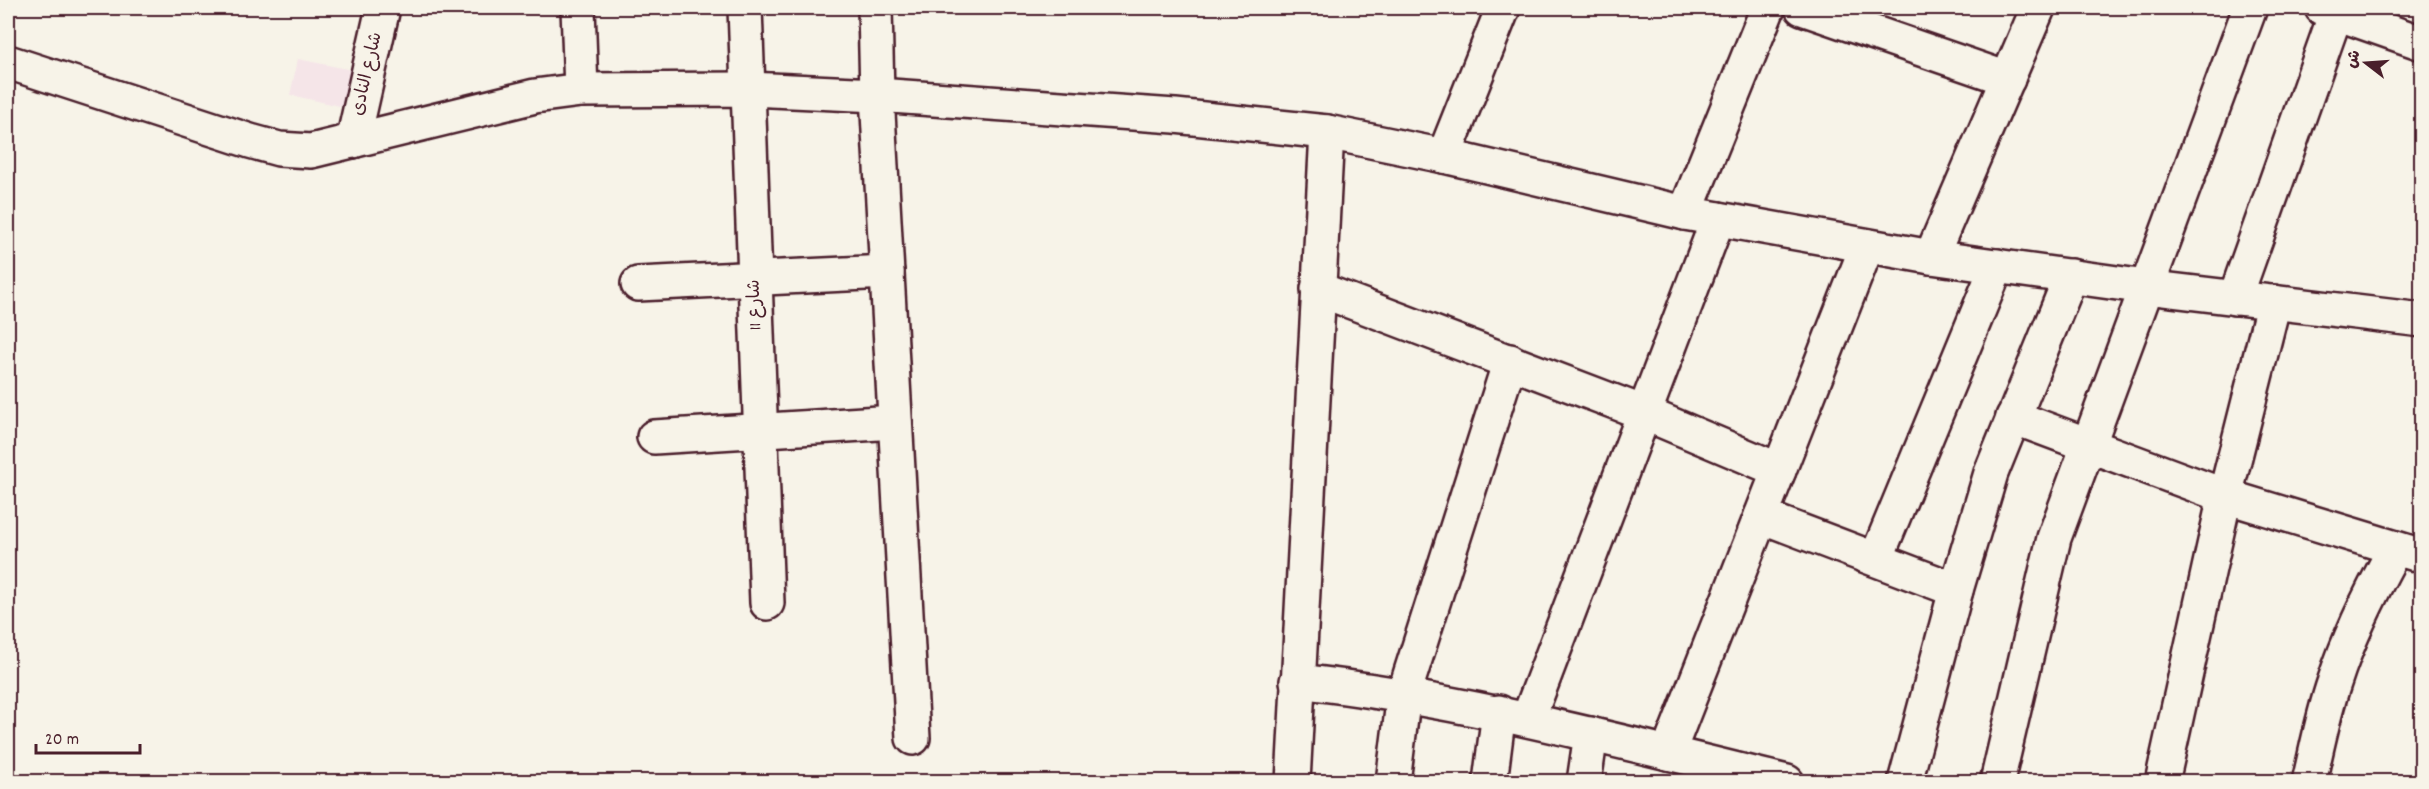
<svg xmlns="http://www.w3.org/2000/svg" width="2429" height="789" font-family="Dekko,'Playpen Sans Arabic',sans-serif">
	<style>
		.built { fill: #f5e5e8 }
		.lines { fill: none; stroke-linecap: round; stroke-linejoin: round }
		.minor-casing { stroke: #4a1f2b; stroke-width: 38 }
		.minor { stroke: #f7f3e8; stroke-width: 33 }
		.labels { text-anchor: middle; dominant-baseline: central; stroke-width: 5; stroke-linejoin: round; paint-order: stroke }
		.street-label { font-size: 18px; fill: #4a1f2b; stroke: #f7f3e8 }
	</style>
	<rect width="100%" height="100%" fill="#f7f3e8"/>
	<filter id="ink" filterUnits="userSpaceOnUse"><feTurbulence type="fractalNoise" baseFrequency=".0167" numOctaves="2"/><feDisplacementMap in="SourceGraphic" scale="12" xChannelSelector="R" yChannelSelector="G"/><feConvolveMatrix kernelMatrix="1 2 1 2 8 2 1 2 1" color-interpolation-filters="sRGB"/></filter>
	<g filter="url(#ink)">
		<polygon class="built" points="298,59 357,71 349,108 290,95"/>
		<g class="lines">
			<defs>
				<g id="minor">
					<polyline points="578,8 581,90"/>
					<polyline points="745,8 767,603"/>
					<polyline points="875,8 877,95 913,738"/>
					<polyline points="1802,8 2008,79"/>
					<polyline points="2322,8 2422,43"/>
					<polyline points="8,62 250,141 279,149 311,151 535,96 581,90 748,89 877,95 1175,116 1327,132 1444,156 1685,213 1931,257 2146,287 2422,320"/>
					<polyline points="353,141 383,8"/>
					<polyline points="1444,156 1503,8"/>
					<polyline points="1685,213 1768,8"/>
					<polyline points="1931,257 2038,8"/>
					<polyline points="638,284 887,272"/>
					<polyline points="1318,289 1644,413 1779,470"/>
					<polyline points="2235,298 2336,13"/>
					<polyline points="2013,417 2225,496 2422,556"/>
					<polyline points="654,437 895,422"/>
					<polyline points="1761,516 1956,590"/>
					<polyline points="1876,559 1997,266"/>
					<path d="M1297,681c167,18 328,62 490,101"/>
					<polyline points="1528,719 1718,219"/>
					<polyline points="1668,753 1867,246"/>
					<polyline points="1293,782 1327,132"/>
					<polyline points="1393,782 1404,694 1510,361"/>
					<polyline points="1490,782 1499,712"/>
					<polyline points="1584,782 1591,734"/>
					<polyline points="1905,782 1956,590 1991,473 2071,276"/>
					<polyline points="1997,782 2054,538 2250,8"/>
					<polyline points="2162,782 2225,496 2274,302"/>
					<path d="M2309,782c8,-34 14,-67 25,-99 15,-47 37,-91 61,-134"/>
				</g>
			</defs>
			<use href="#minor" class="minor-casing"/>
			<use href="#minor" class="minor"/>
		</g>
	</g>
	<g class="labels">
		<g class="street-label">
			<text transform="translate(368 74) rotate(-77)">شارع النادى</text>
			<text transform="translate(756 305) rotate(-92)">شارع 11</text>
		</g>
	</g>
	<rect width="2429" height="789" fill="none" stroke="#f7f3e8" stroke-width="30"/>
	<rect x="15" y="15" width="2399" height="759" fill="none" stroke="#4a1f2b" stroke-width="2" filter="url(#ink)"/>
	<g transform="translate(2366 63) rotate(287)" stroke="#f7f3e8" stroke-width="4.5" paint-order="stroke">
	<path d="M0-4.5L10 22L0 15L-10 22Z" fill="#4a1f2b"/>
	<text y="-9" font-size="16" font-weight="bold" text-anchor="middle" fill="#4a1f2b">ش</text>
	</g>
	<path d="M36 744v9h104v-9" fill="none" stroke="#4a1f2b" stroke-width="3"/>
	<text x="45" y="744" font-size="18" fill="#4a1f2b" stroke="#f7f3e8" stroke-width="4.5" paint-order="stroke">20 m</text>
</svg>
